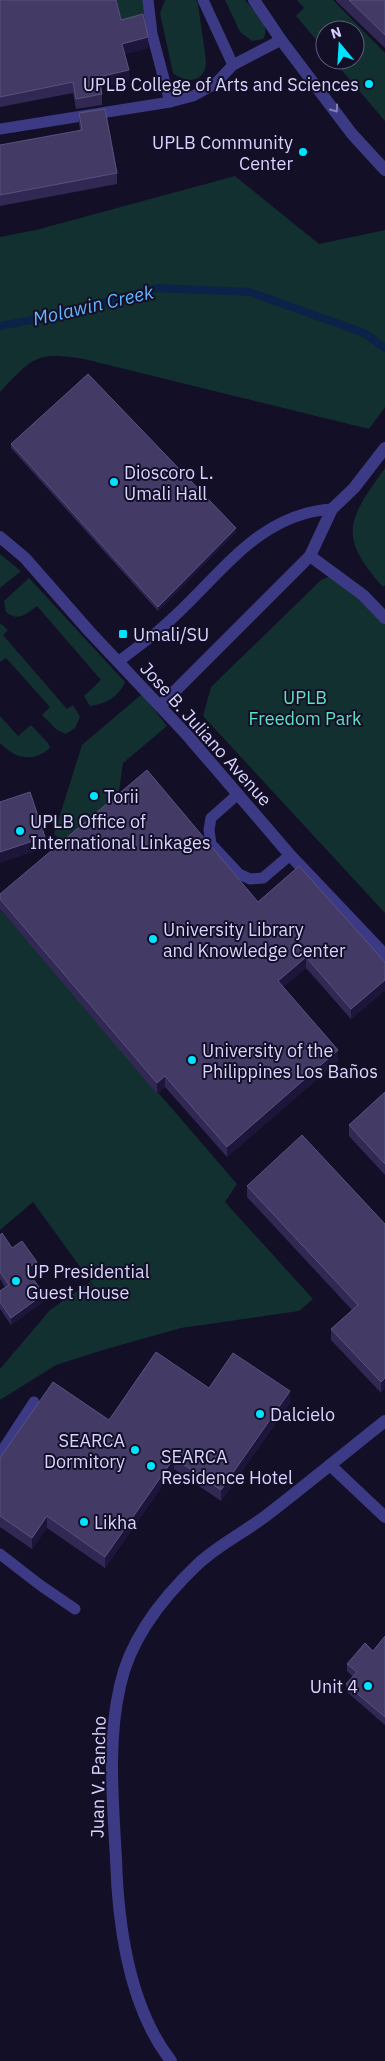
<svg xmlns="http://www.w3.org/2000/svg" width="385" height="2061" font-family="'IBM Plex Sans',sans-serif">
	<style>
		.green { fill: #12302f }
		.lines { fill: none; stroke-linecap: round; stroke-linejoin: round }
		.stream { stroke: #0c2248; stroke-width: 8 }
		.service { stroke: #3d3a85; stroke-width: 11 }
		.minor { stroke: #3d3a85; stroke-width: 12 }
		.tertiary { stroke: #3d3a85; stroke-width: 12 }
		.wall { fill: #312854 }
		.shaded-wall { fill: #1d163a }
		.building { fill: #433a66; stroke: #5a527e }
		.oneway { stroke: #837fbc }
		.poi-dot { fill: #00e5ff; stroke: #130f26; stroke-width: 2 }
		.labels { text-anchor: middle; dominant-baseline: central; stroke-width: 4; stroke-linejoin: round; paint-order: stroke }
		.poi-label { font-size: 18px; fill: #d9d4ff; stroke: #130f26; text-anchor: start }
		.park-label { font-size: 18px; fill: #5fe0c0; stroke: #130f26 }
		.street-label { font-size: 18px; fill: #d9d4ff; stroke: #130f26 }
		.water-label { font-size: 19px; font-style: italic; fill: #62b6ff; stroke: #130f26 }
	</style>
	<rect width="100%" height="100%" fill="#130f26"/>
	<g class="green">
		<polygon points="114,0 153,0 143,24 121,30"/>
		<path d="M165,0h31l2,4 8,57c0,21 -19,24 -33,12l-13,-60z"/>
		<path d="M225,0h20c9,11 27,25 18,39l-11,2 -12,-9z"/>
		<polygon points="297,0 333,0 385,53 385,121 333,60 355,60 355,30 325,30 325,50 296,16 304,8"/>
		<path d="M235,176l84,68 66,-14v177l-16,22 -285,-70c-48,-8 -52,-1 -84,33v-155l36,-7z"/>
		<path d="M385,468v117l-2,2c-46,-52 -35,-67 2,-119z"/>
		<polygon points="0,554 21,571 0,588"/>
		<polygon points="328,577 335,577 385,621 385,913 203,716 211,687 321,580"/>
		<path d="M29,578l96,104c-6,15 -20,22 -35,24l-6,-10 17,-16 -64,-74c-11,8 -18,16 -31,6l-2,-11z"/>
		<polygon points="0,623 8,630 3,635 67,709 73,705 80,717 75,728 66,734 57,730 42,715 50,707 6,658 0,662"/>
		<polygon points="142,694 167,726 123,763 118,798 67,848 54,834 82,745"/>
		<path d="M0,716l18,20 13,-11 17,18 2,5c-17,15 -35,11 -50,-5z"/>
		<polygon points="0,909 237,1184 225,1202 313,1299 299,1311 181,1328 103,1350 56,1365 0,1400 0,1369 50,1310 90,1282 99,1293 33,1202 0,1230"/>
	</g>
	<g class="lines">
		<polyline class="stream" points="0,326 63,314 157,288 250,292 364,333 385,348"/>
		<g class="service">
			<polyline points="148,0 152,34 170,102"/>
			<polyline points="203,0 233,65"/>
			<polyline points="0,129 170,102 193,96 215,84 233,65 281,40"/>
			<path d="M118,662c16,-13 33,-24 48,-38 53,-46 90,-110 166,-115"/>
			<polyline points="238,794 211,818 209,830 211,844 239,874 250,879 263,878 290,855"/>
			<polyline points="0,1454 34,1402"/>
			<polyline points="0,1554 40,1585 75,1609"/>
		</g>
		<g class="minor">
			<polyline points="254,0 281,40 352,134 385,170"/>
			<polyline points="310,556 363,595 385,618"/>
			<polyline points="160,706 310,556 332,509 354,488 385,448"/>
			<polyline points="330,1465 385,1517"/>
			<path d="M171,2061c-42,-54 -53,-136 -55,-202 -3,-57 -9,-117 4,-173 10,-47 43,-89 78,-122 20,-19 47,-32 69,-49 40,-31 79,-63 118,-94"/>
		</g>
		<polyline class="tertiary" points="0,537 25,558 89,631 187,735 290,855 385,955"/>
	</g>
	<g class="wall">
		<polygon points="0,0 121,20 148,48 125,54 129,81 101,87 102,94 102,105 76,109 73,93 0,107"/>
		<polygon points="336,0 385,0 385,48 336,1"/>
		<polygon points="79,113 117,173 117,184 0,206 0,145 80,131 79,124"/>
		<polygon points="11,444 236,532 158,611 11,448"/>
		<polygon points="0,894 258,902 385,962 385,990 351,1019 306,968 283,987 338,1061 227,1157 165,1087 157,1094 0,909"/>
		<polygon points="385,1092 385,1175 349,1136 349,1125"/>
		<polygon points="247,1186 385,1224 381,1393 331,1340 331,1329 352,1310 247,1197"/>
		<polygon points="0,1235 12,1248 37,1269 30,1274 44,1301 11,1325 0,1309 0,1291 5,1287 0,1279"/>
		<polygon points="209,1388 290,1403 221,1501 174,1469 105,1568 47,1528 32,1549 0,1527 0,1458 109,1420"/>
		<polygon points="385,1636 385,1725 346,1691 346,1684 353,1677 347,1671 347,1664 373,1651"/>
	</g>
	<g class="shaded-wall">
		<polygon points="148,37 148,48 122,55 122,44"/>
		<polygon points="129,70 129,81 99,88 99,77"/>
		<polygon points="236,528 236,532 158,611 158,607"/>
		<polygon points="45,837 45,848 0,863 0,852"/>
		<polygon points="306,957 306,968 278,992 278,981"/>
		<polygon points="385,980 385,990 351,1019 351,1009"/>
		<polygon points="338,1050 338,1061 227,1157 227,1147"/>
		<polygon points="165,1076 165,1087 157,1094 157,1083"/>
		<polygon points="37,1262 37,1269 26,1276 26,1269"/>
		<polygon points="44,1294 44,1301 11,1325 11,1318"/>
		<polygon points="385,1378 385,1388 381,1393 381,1382"/>
		<polygon points="290,1391 290,1403 221,1501 221,1490"/>
		<polygon points="174,1458 174,1469 105,1568 105,1557"/>
		<polygon points="47,1516 47,1528 32,1549 32,1538"/>
	</g>
	<g class="building">
		<polygon points="0,0 116,0 121,20 143,14 148,37 122,44 129,70 99,77 102,94 76,99 73,82 0,97"/>
		<polygon points="349,0 385,0 385,35"/>
		<polygon points="105,109 117,173 0,195 0,145 82,130 79,113"/>
		<polygon points="88,374 236,528 158,607 11,444"/>
		<polygon points="147,770 258,902 299,866 385,962 385,980 351,1009 306,957 278,981 338,1050 227,1147 165,1076 157,1083 0,899 0,894"/>
		<polygon points="30,792 45,837 0,852 0,802"/>
		<polygon points="385,1092 385,1164 349,1125"/>
		<polygon points="302,1135 385,1224 385,1378 381,1382 331,1329 358,1305 247,1186"/>
		<polygon points="2,1233 12,1248 22,1241 37,1262 26,1269 44,1294 11,1318 0,1302 0,1291 9,1285 0,1272 0,1235"/>
		<polygon points="156,1352 209,1388 233,1353 290,1391 221,1490 174,1458 105,1557 47,1516 32,1538 0,1516 0,1458 53,1382 109,1420"/>
		<polygon points="385,1636 385,1717 346,1684 357,1672 347,1664 365,1643 373,1651"/>
	</g>
	<defs><path id="oneway-chevron" d="M-2-3.5L2.5 0L-2 3.5" fill="none" stroke-width="1.6" stroke-linecap="round" stroke-linejoin="round" transform="scale(1.25)"/></defs>
	<use class="oneway" href="#oneway-chevron" transform="translate(335 109) rotate(54)"/>
	<g class="poi-dot">
		<circle cx="369" cy="84" r="5"/>
		<circle cx="303" cy="152" r="5"/>
		<circle cx="114" cy="482" r="5"/>
		<rect x="118" y="629" width="10" height="10" rx="2.5"/>
		<circle cx="94" cy="796" r="5"/>
		<circle cx="20" cy="831" r="5"/>
		<circle cx="153" cy="939" r="5"/>
		<circle cx="192" cy="1060" r="5"/>
		<circle cx="16" cy="1281" r="5"/>
		<circle cx="260" cy="1414" r="5"/>
		<circle cx="135" cy="1450" r="5"/>
		<circle cx="151" cy="1466" r="5"/>
		<circle cx="84" cy="1522" r="5"/>
		<circle cx="368" cy="1686" r="5"/>
	</g>
	<g class="labels">
		<g class="poi-label">
			<text x="359" y="84" text-anchor="end">UPLB College of Arts and Sciences</text>
			<text x="293" y="142" text-anchor="end">UPLB Community<tspan x="293" dy="21">Center</tspan></text>
			<text x="124" y="472">Dioscoro L.<tspan x="124" dy="21">Umali Hall</tspan></text>
			<text x="133" y="634">Umali/SU</text>
			<text x="104" y="796">Torii</text>
			<text x="30" y="821">UPLB Office of<tspan x="30" dy="21">International Linkages</tspan></text>
			<text x="163" y="929">University Library<tspan x="163" dy="21">and Knowledge Center</tspan></text>
			<text x="202" y="1050">University of the<tspan x="202" dy="21">Philippines Los Baños</tspan></text>
			<text x="26" y="1271">UP Presidential<tspan x="26" dy="21">Guest House</tspan></text>
			<text x="270" y="1414">Dalcielo</text>
			<text x="125" y="1440" text-anchor="end">SEARCA<tspan x="125" dy="21">Dormitory</tspan></text>
			<text x="161" y="1456">SEARCA<tspan x="161" dy="21">Residence Hotel</tspan></text>
			<text x="94" y="1522">Likha</text>
			<text x="358" y="1686" text-anchor="end">Unit 4</text>
		</g>
		<g class="park-label">
			<text x="305" y="697">UPLB<tspan x="305" dy="21">Freedom Park</tspan></text>
		</g>
		<g class="street-label">
			<text transform="translate(206 734) rotate(48)">Jose B. Juliano Avenue</text>
			<text transform="translate(98 1777) rotate(-89)">Juan V. Pancho</text>
		</g>
		<g class="water-label">
			<text transform="translate(93 305) rotate(-13)">Molawin Creek</text>
		</g>
	</g>
	<g transform="translate(340 45) rotate(342)"><circle r="24" fill="#130f26" stroke="#625e7d"/>
	<path d="M0-4L9 19L0 12L-9 19Z" fill="#00e5ff"/>
	<text y="-8" font-size="14" font-weight="bold" text-anchor="middle" fill="#d9d4ff">N</text>
	</g>
</svg>
